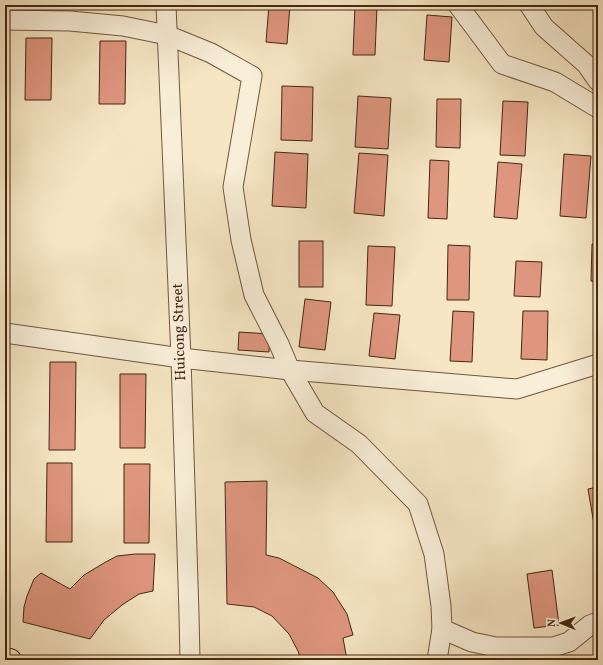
<svg xmlns="http://www.w3.org/2000/svg" width="603" height="665" font-family="Vollkorn,serif">
	<style>
		.building { fill: #df967f; stroke: #442711 }
		.lines { fill: none; stroke-linecap: round; stroke-linejoin: round }
		.minor-casing { stroke: #70573e; stroke-width: 21 }
		.major-casing { stroke: #442711; stroke-width: 24 }
		.minor { stroke: #f9efd9; stroke-width: 19 }
		.major { stroke: #f6e6c4; stroke-width: 22 }
		.labels { text-anchor: middle; dominant-baseline: central; stroke-width: 3.5; stroke-linejoin: round; paint-order: stroke }
		.street-label { font-size: 15px; fill: #442711; stroke: #f9efd9 }
	</style>
	<rect width="100%" height="100%" fill="#f6e6c4"/>
	<filter id="stains"><feTurbulence type="fractalNoise" baseFrequency=".005" numOctaves="4"/><feColorMatrix values="0 0 0 0 .2 0 0 0 0 .09 0 0 0 0 .02 0 0 0 .5 -.17"/></filter>
	<radialGradient id="worn" r=".72"><stop offset=".6" stop-color="#630" stop-opacity="0"/><stop offset="1" stop-color="#630" stop-opacity=".3"/></radialGradient>
	<g class="building">
		<polygon points="269,5 290,5 287,44 266,42"/>
		<polygon points="355,5 377,6 375,55 353,55"/>
		<polygon points="427,15 452,17 449,62 424,60"/>
		<polygon points="26,38 52,38 51,100 25,100"/>
		<polygon points="100,41 126,41 125,104 99,104"/>
		<polygon points="282,86 313,87 312,141 281,140"/>
		<polygon points="358,96 391,98 388,149 355,147"/>
		<polygon points="437,99 461,99 460,148 436,147"/>
		<polygon points="503,101 528,102 525,156 500,155"/>
		<polygon points="275,152 308,154 306,208 272,206"/>
		<polygon points="359,153 388,155 384,216 354,213"/>
		<polygon points="564,154 591,156 586,218 560,216"/>
		<polygon points="430,160 449,161 447,219 428,218"/>
		<polygon points="498,162 522,164 517,219 494,217"/>
		<rect x="299" y="241" width="24" height="46"/>
		<polygon points="592,244 598,244 598,282 591,281"/>
		<polygon points="448,245 470,246 469,300 447,300"/>
		<polygon points="368,246 395,247 392,306 366,305"/>
		<polygon points="516,261 542,262 540,297 514,296"/>
		<polygon points="305,299 331,302 325,350 299,347"/>
		<polygon points="453,311 474,312 472,362 450,361"/>
		<polygon points="523,311 548,311 547,360 521,359"/>
		<polygon points="374,313 400,315 395,359 369,356"/>
		<polygon points="239,332 270,334 269,352 238,350"/>
		<polygon points="50,362 76,362 75,450 49,450"/>
		<polygon points="120,374 146,374 145,448 120,448"/>
		<polygon points="47,463 72,463 72,542 46,542"/>
		<polygon points="124,464 150,464 149,543 124,543"/>
		<polygon points="267,481 266,555 279,558 318,578 333,592 347,614 353,635 343,638 347,660 301,660 298,651 289,634 272,616 254,607 227,604 225,482"/>
		<polygon points="598,487 598,548 588,489"/>
		<polygon points="135,554 155,554 153,591 139,594 122,605 104,620 90,639 23,622 24,607 27,596 34,579 41,573 70,589 84,575 104,563 117,556"/>
		<polygon points="552,570 559,625 534,628 527,574"/>
		<polygon points="463,657 476,660 463,660"/>
	</g>
	<g class="lines">
		<defs>
			<g id="minor">
				<polyline points="166,5 181,358 189,614 190,660"/>
				<polyline points="458,5 502,64 555,82 598,108"/>
				<polyline points="532,5 530,6 544,27 587,65 598,81"/>
				<polyline points="5,20 70,21 123,26 167,35 211,53 252,76 233,187 241,240 254,295 279,344 290,370 315,413 359,444 418,504 434,554 441,606 442,629 437,660"/>
				<polyline points="5,333 181,358 290,370 517,389 598,364"/>
				<polyline points="442,629 472,642 496,647 553,647 569,642 590,625 598,622"/>
			</g>
			<polyline id="major" points="5,659 10,660"/>
		</defs>
		<use href="#minor" class="minor-casing"/>
		<use href="#major" class="major-casing"/>
		<use href="#minor" class="minor"/>
		<use href="#major" class="major"/>
	</g>
	<g class="labels">
		<g class="street-label">
			<text transform="translate(180 332) rotate(-92)">Huicong Street</text>
		</g>
	</g>
	<rect width="603" height="665" fill="none" stroke="#f6e6c4" stroke-width="20"/>
	<rect x="6" y="6" width="591" height="653" fill="none" stroke="#442711" stroke-width="2"/>
	<rect x="10" y="10" width="583" height="645" fill="none" stroke="#442711"/>
	<g transform="translate(561 623) rotate(271)" stroke="#f9efd9" stroke-width="3" paint-order="stroke">
	<path d="M0-3L7 15L0 10L-7 15Z" fill="#442711"/>
	<text y="-6" font-size="11" font-weight="bold" text-anchor="middle" fill="#442711">N</text>
	</g>
	<rect width="100%" height="100%" filter="url(#stains)"/>
	<rect width="100%" height="100%" fill="url(#worn)"/>
</svg>
